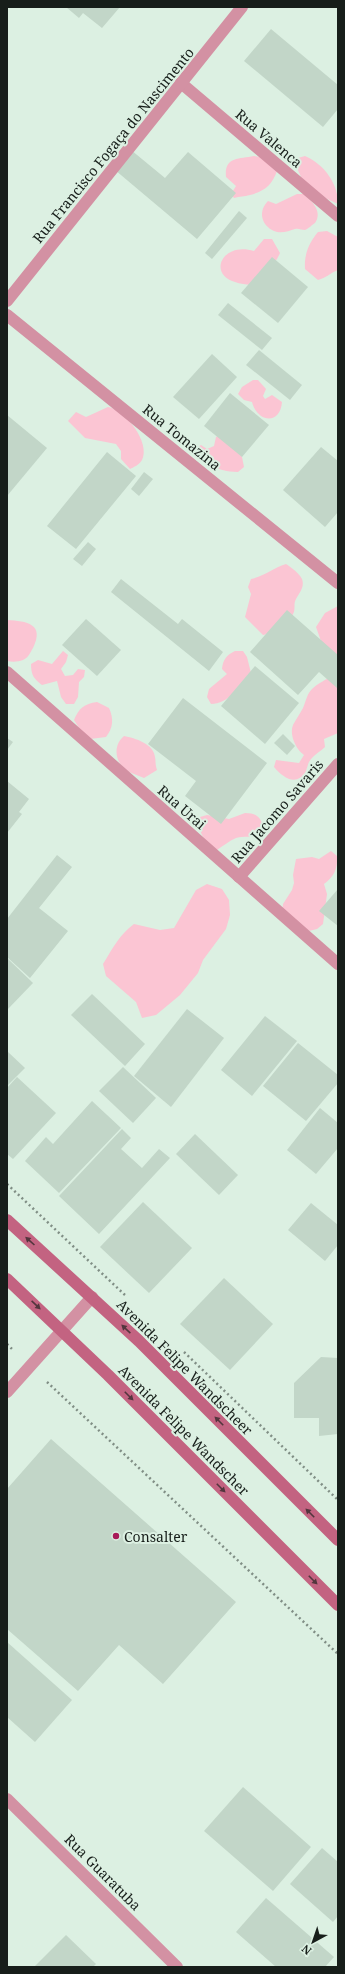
<svg xmlns="http://www.w3.org/2000/svg" width="345" height="1974" font-family="'Noto Serif',serif">
	<style>
		.green { fill: #fbc5d3 }
		.building { fill: #c2d6c8 }
		.lines { fill: none; stroke-linecap: round; stroke-linejoin: round }
		.path { stroke: #808e85; stroke-width: 2.5; stroke-dasharray: 2 3; stroke-linecap: butt }
		.minor { stroke: #d391a3; stroke-width: 12 }
		.secondary { stroke: #c36381; stroke-width: 12 }
		.oneway { fill: #53363e }
		.poi-dot { fill: #a81958; stroke: #dcf0e2; stroke-width: 1.5 }
		.labels { text-anchor: middle; dominant-baseline: central; stroke-width: 4; stroke-linejoin: round; paint-order: stroke }
		.street-label { font-size: 14px; fill: #171e1a; stroke: #dcf0e2 }
		.poi-label { font-size: 14px; fill: #171e1a; stroke: #dcf0e2; text-anchor: start }
	</style>
	<rect width="100%" height="100%" fill="#dcf0e2"/>
	<g class="green">
		<path d="M254,156l6,1 17,14c-5,14 -12,20 -27,24 -6,2 -10,1 -16,3l-3,-4 5,-8 -10,-9c-2,-20 12,-18 28,-21z"/>
		<path d="M305,156c20,9 33,28 33,48l-15,-7 -20,-16 -7,-15 2,-8z"/>
		<path d="M297,194h7c8,7 19,18 11,29 -3,2 -7,6 -10,7 -4,0 -6,-2 -10,-1 -6,2 -14,5 -21,2 -13,-6 -16,-20 -6,-30l8,3z"/>
		<path d="M327,231l11,6v33c-8,3 -12,8 -20,10l-13,-11c-1,-15 4,-26 13,-37z"/>
		<path d="M264,239h8l8,14c-6,14 -18,23 -29,32 -5,-1 -11,-1 -16,-3 -28,-8 -12,-41 19,-31z"/>
		<path d="M253,380h5l8,9 -3,7 2,3 7,-4 10,7c-2,24 -25,20 -30,0l-8,-2 -6,-6 4,-7z"/>
		<path d="M108,407c17,2 43,36 34,53 -3,5 -8,7 -12,9l-9,-10v-8l-5,-7 -31,-6 -17,-17 8,-9 10,5z"/>
		<path d="M222,434l16,17 4,6 2,10 -6,5c-23,-1 -29,-7 -43,-23l6,-4 6,4 7,-3 2,-9z"/>
		<path d="M286,564c6,4 13,9 16,15 3,8 -3,14 -6,20 -3,5 0,10 -3,15 -3,7 -23,20 -30,21l-18,-18 6,-23 -3,-7 3,-8c14,-3 22,-11 35,-15z"/>
		<path d="M338,606v127l-14,6 1,8c-5,5 -12,8 -16,15 -1,2 -2,6 -3,9 -9,16 -23,7 -32,-4l2,-7 23,3 5,-8c-8,-6 -15,-20 -11,-30 3,-6 7,-11 10,-17 3,-7 4,-14 9,-19 6,-6 14,-9 21,-14l-17,-48 9,-14z"/>
		<path d="M7,620c20,1 38,4 26,28 -3,5 -5,10 -10,12 -5,2 -11,2 -16,1z"/>
		<path d="M63,651l5,4 -2,7 -5,7 4,7 8,-1 5,-6 7,1 -1,7 -5,5 -1,15 -4,7h-8l-5,-7 -4,-16 -15,4c-8,-6 -11,-10 -11,-21l7,-4 14,4z"/>
		<path d="M235,651h8l4,6 4,16c-10,13 -23,31 -40,31l-4,-7 2,-8 18,-15 -5,-5c1,-10 5,-14 13,-18z"/>
		<path d="M97,702l12,6c5,11 4,20 -3,29l-16,2 -7,-5 -9,-14c5,-12 10,-16 23,-18z"/>
		<path d="M124,736c11,2 30,8 31,21 1,5 0,7 2,13l-13,8c-5,-2 -10,-4 -15,-6 -14,-8 -17,-26 -5,-36z"/>
		<path d="M245,813c10,0 15,3 18,13 -8,16 -14,8 -27,12 -7,3 -13,8 -19,12 -12,-9 -20,-16 -17,-33l7,-2 22,4z"/>
		<path d="M331,851l6,5c1,12 -3,21 -13,28l3,10 -4,30 -6,5 -8,2 -27,-19 1,-8 9,-14 2,-7 -1,-8 3,-16 16,-2 7,2z"/>
		<path d="M207,884l15,5 7,11 1,15 -4,14 -23,31 -5,13 -18,22 -24,20 -14,3 -6,-16 -30,-26 -3,-12c10,-16 16,-29 31,-40l26,6 14,-2 22,-38z"/>
	</g>
	<g class="building">
		<polygon points="66,7 120,7 102,28 83,13 79,18"/>
		<polygon points="271,29 338,85 338,109 323,127 244,61"/>
		<polygon points="131,150 165,178 188,152 236,193 197,239 115,170"/>
		<polygon points="239,211 247,218 212,259 205,253"/>
		<polygon points="272,257 308,287 278,323 241,293"/>
		<polygon points="228,303 272,338 262,350 218,315"/>
		<polygon points="259,350 302,385 290,400 246,365"/>
		<polygon points="212,354 237,377 199,419 173,397"/>
		<polygon points="230,393 269,425 242,457 204,426"/>
		<polygon points="7,415 47,448 7,496"/>
		<polygon points="321,447 338,461 338,512 325,527 283,490"/>
		<polygon points="107,452 136,476 76,549 47,526"/>
		<polygon points="144,472 153,479 139,496 131,489"/>
		<polygon points="88,542 96,549 82,566 73,559"/>
		<polygon points="121,579 178,624 182,619 223,652 209,671 111,592"/>
		<polygon points="287,610 338,655 337,688 319,672 298,695 250,652"/>
		<polygon points="86,619 121,650 97,676 62,645"/>
		<polygon points="255,666 299,703 265,744 221,706"/>
		<polygon points="183,698 267,763 221,824 185,796 196,781 148,744"/>
		<polygon points="283,734 295,746 287,755 274,743"/>
		<polygon points="7,738 13,742 7,750"/>
		<polygon points="7,781 29,799 19,812 22,814 7,833"/>
		<polygon points="57,855 72,867 39,908 68,931 30,978 7,957 7,919"/>
		<polygon points="338,889 338,926 319,911"/>
		<polygon points="7,958 33,983 7,1010"/>
		<polygon points="92,994 145,1044 125,1066 71,1015"/>
		<polygon points="187,1009 224,1038 171,1107 134,1076"/>
		<polygon points="265,1016 297,1041 252,1096 221,1070"/>
		<polygon points="298,1043 338,1075 338,1083 306,1121 263,1086"/>
		<polygon points="7,1051 25,1068 7,1086"/>
		<polygon points="123,1067 156,1098 133,1123 99,1091"/>
		<polygon points="17,1077 56,1113 13,1159 7,1154 7,1088"/>
		<polygon points="92,1101 121,1128 59,1193 25,1161 46,1137 53,1144"/>
		<polygon points="320,1108 338,1123 338,1148 316,1174 287,1150"/>
		<polygon points="122,1129 131,1138 121,1149 142,1168 159,1149 170,1158 99,1234 59,1196"/>
		<polygon points="195,1134 238,1175 219,1195 176,1154"/>
		<polygon points="143,1202 192,1248 149,1293 100,1247"/>
		<polygon points="311,1203 338,1225 338,1245 325,1261 288,1230"/>
		<polygon points="224,1278 273,1324 230,1370 180,1324"/>
		<polygon points="321,1357 338,1358 338,1434 319,1436 319,1418 294,1418 294,1383"/>
		<polygon points="51,1439 236,1602 163,1684 119,1645 78,1691 7,1629 7,1489"/>
		<polygon points="7,1642 72,1700 35,1742 7,1717"/>
		<polygon points="243,1787 311,1847 273,1891 204,1831"/>
		<polygon points="322,1848 338,1862 338,1916 333,1922 290,1884"/>
		<polygon points="266,1898 334,1957 325,1967 276,1967 236,1932"/>
		<polygon points="66,1935 96,1964 93,1967 34,1967"/>
	</g>
	<g class="lines">
		<g class="path">
			<polyline points="7,1184 126,1296"/>
			<polyline points="7,1344 14,1351"/>
			<polyline points="184,1352 338,1500"/>
			<polyline points="47,1382 338,1654"/>
		</g>
		<g class="minor">
			<polyline points="181,83 338,216"/>
			<polyline points="7,301 242,7"/>
			<polyline points="7,315 338,583"/>
			<polyline points="7,672 338,964"/>
			<polyline points="239,877 338,764"/>
			<polyline points="7,1392 92,1297"/>
			<polyline points="7,1799 177,1967"/>
		</g>
		<g class="secondary">
			<polyline points="7,1220 139,1341 338,1540"/>
			<polyline points="7,1279 108,1375 338,1605"/>
		</g>
	</g>
	<defs><path id="oneway-solid" d="M-6-.8H1V-3.2L6.5 0L1 3.2V.8H-6Z"/></defs>
	<g class="oneway">
		<use href="#oneway-solid" transform="translate(30 1241) rotate(-138)"/>
		<use href="#oneway-solid" transform="translate(36 1305) rotate(43)"/>
		<use href="#oneway-solid" transform="translate(126 1329) rotate(-137)"/>
		<use href="#oneway-solid" transform="translate(129 1396) rotate(45)"/>
		<use href="#oneway-solid" transform="translate(219 1421) rotate(-135)"/>
		<use href="#oneway-solid" transform="translate(221 1488) rotate(45)"/>
		<use href="#oneway-solid" transform="translate(310 1513) rotate(-135)"/>
		<use href="#oneway-solid" transform="translate(313 1580) rotate(45)"/>
	</g>
	<circle class="poi-dot" cx="116" cy="1536" r="4"/>
	<g class="labels">
		<g class="street-label">
			<text transform="translate(269 138) rotate(40)">Rua Valenca</text>
			<text transform="translate(113 145) rotate(-51)">Rua Francisco Fogaça do Nascimento</text>
			<text transform="translate(182 437) rotate(39)">Rua Tomazina</text>
			<text transform="translate(182 807) rotate(41)">Rua Urai</text>
			<text transform="translate(277 811) rotate(-49)">Rua Jacomo Savaris</text>
			<text transform="translate(185 1367) rotate(45)">Avenida Felipe Wandscheer</text>
			<text transform="translate(184 1430) rotate(45)">Avenida Felipe Wandscher</text>
			<text transform="translate(103 1872) rotate(45)">Rua Guaratuba</text>
		</g>
		<g class="poi-label">
			<text x="124" y="1536">Consalter</text>
		</g>
	</g>
	<rect width="345" height="1974" fill="none" stroke="#171e1a" stroke-width="16"/>
	<g transform="translate(313 1942) rotate(220)" stroke="#dcf0e2" stroke-width="3" paint-order="stroke">
	<path d="M0-3L7 15L0 10L-7 15Z" fill="#171e1a"/>
	<text y="-6" font-size="11" font-weight="bold" text-anchor="middle" fill="#171e1a">N</text>
	</g>
</svg>
